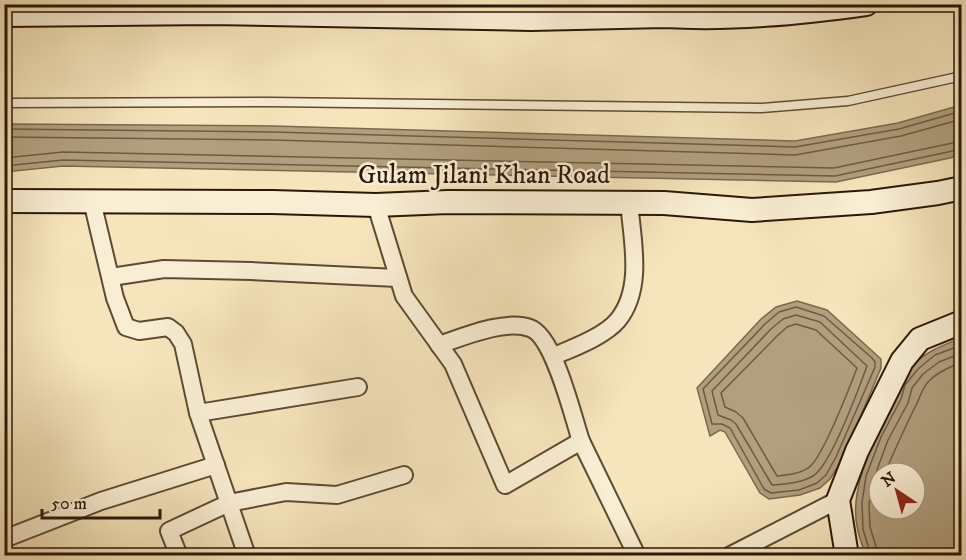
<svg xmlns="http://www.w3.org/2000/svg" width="966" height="560" font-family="'IM FELL DW Pica',serif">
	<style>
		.water { fill: #b19f7e; stroke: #7b694e; stroke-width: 1.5; fill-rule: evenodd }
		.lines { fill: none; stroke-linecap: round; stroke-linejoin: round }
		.shore { stroke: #6e5b42; stroke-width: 1.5 }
		.lane-casing { stroke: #5d4a34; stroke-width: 11 }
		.street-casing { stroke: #5d4a34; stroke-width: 20 }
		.secondary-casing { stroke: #2a1706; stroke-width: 26 }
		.lane { stroke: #f9eed3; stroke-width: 8 }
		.street { stroke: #f9eed3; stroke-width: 16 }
		.secondary { stroke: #f9eed3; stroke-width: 22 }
		.labels { text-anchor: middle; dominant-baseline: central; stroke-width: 5; stroke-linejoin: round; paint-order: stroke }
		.street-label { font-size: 26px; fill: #2a1706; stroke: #f9eed3 }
	</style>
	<rect width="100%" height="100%" fill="#f6e5bc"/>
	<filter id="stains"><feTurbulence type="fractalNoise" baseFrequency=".00333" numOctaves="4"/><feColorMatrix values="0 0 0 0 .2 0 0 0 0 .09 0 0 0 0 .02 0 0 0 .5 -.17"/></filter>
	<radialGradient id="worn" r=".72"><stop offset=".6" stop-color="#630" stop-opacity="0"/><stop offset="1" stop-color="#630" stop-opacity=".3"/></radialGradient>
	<g class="water">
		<polygon points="961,105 961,154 950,158 836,182 63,166 5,172 5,124 273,126 795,141 898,123"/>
		<polygon points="797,301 827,310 881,359 881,368 842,460 830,479 820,488 800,495 769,499 760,493 725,432 720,430 710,436 697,388 761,319 776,307"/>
		<path d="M961,338v217h-95c-7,-17 -12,-33 -10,-53 3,-33 34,-115 58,-138 13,-13 30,-19 47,-26zM879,473h36v36h-36z"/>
	</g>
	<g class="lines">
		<g class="shore">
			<polyline points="4,129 273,132 795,147 899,129 962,111"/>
			<polyline points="4,137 273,140 795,155 901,136 962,119"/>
			<polyline points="4,158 63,152 834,168 962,141"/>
			<polyline points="4,166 63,160 835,176 962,149"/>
			<polygon points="796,307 824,316 872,358 875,362 875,367 836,457 826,475 817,483 799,490 771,493 764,489 730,428 722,424 712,424 703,389 765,324 779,312"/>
			<path d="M796,315l24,7 47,44c-8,22 -36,99 -54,110 -12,7 -27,8 -41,9l-36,-61 -5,-4 -13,-5 -6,-24 59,-62 12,-10z"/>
			<path d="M796,324l20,6 41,38c-7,18 -35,92 -49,100 -9,6 -21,7 -31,8l-34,-58 -7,-6 -11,-5 -4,-14 56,-57 10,-9z"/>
			<path d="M885,473c9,-22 19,-43 29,-64 6,-10 7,-20 15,-28 9,-9 21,-14 33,-19"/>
			<polyline points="871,556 863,529 862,503 866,476 881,437 901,399 905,385 918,369 935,355 962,345"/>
			<polyline points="879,556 870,527 869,504 874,478 888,440 908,403 912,388 923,374 939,362 962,353"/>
		</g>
		<defs>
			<polyline id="lane" points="4,103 271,102 761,108 848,101 962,76"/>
			<g id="street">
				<polyline points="92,201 115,298 126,327 139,331 168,327 176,333 183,344 198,413 247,556"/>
				<polyline points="376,205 404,296 453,364 505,485 581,441 637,556"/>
				<polyline points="111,277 164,269 251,271 397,278"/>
				<path d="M439,345c24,-8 66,-26 91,-17 24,8 43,89 51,113"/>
				<path d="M554,356c19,-8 51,-20 64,-36 26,-32 14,-81 11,-118"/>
				<polyline points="198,413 358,387"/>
				<polyline points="4,539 101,501 216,465"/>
				<polyline points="179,556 169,531 229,503 286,492 337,495 404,475"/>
				<polyline points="729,556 838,500"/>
			</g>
			<g id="secondary">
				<path d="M4,15l210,-2 317,6 134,-3c67,4 135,-3 201,-12"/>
				<polyline points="4,201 272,202 376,205 448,202 664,203 752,210 871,202 938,193 962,188"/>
				<polyline points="847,556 838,500 857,451 902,361 920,339 962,322"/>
			</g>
		</defs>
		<use href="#lane" class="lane-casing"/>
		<use href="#street" class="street-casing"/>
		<use href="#secondary" class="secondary-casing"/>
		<use href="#lane" class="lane"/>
		<use href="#street" class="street"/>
		<use href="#secondary" class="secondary"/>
	</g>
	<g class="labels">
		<g class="street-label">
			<text x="484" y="175">Gulam Jilani Khan Road</text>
		</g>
	</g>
	<rect width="966" height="560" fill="none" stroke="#f6e5bc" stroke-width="24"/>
	<rect x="6" y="6" width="954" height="548" fill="none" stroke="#2a1706" stroke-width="3"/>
	<rect x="12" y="12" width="942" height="536" fill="none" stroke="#2a1706" stroke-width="1.5"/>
	<g transform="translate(897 491) rotate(324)"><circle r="28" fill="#f9eed3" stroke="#a69881" stroke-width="1.5"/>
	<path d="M0-4.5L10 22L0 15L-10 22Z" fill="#8f2418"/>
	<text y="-9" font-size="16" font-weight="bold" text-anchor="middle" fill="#2a1706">N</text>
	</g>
	<path d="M42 509v9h118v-9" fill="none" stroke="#2a1706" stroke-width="3"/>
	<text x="51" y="509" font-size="18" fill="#2a1706" stroke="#f9eed3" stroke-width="4.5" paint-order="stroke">50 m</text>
	<rect width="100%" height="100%" filter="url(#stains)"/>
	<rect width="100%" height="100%" fill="url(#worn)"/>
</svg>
